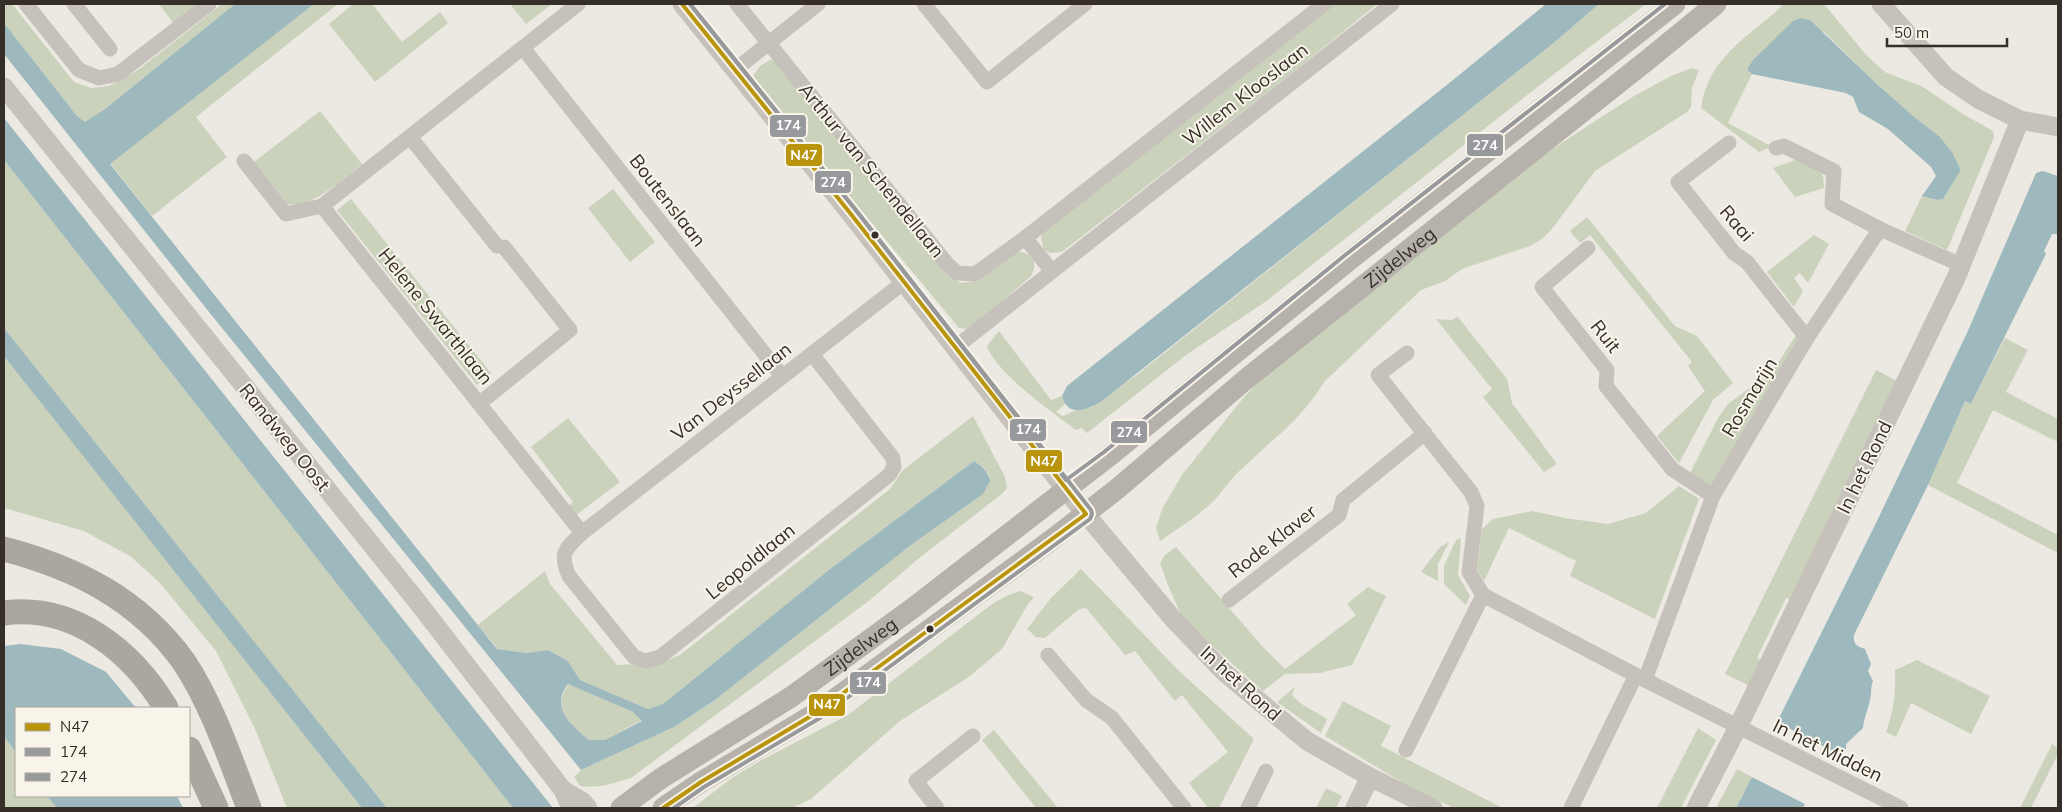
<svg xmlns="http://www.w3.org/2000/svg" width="2062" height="812" font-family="Mulish,sans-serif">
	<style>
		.green { fill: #cad2bc }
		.water { fill: #9eb9be; fill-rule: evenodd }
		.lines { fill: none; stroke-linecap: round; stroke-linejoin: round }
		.minor { stroke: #c6c1ba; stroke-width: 15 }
		.tertiary { stroke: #c6c1ba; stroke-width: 19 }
		.secondary { stroke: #b6b1ab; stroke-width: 21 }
		.trunk { stroke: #aba7a0; stroke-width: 25 }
		.bus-1-casing { stroke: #f9f4e9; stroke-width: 8 }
		.bus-2-casing { stroke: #f9f4e9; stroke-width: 8 }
		.bus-3-casing { stroke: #f9f4e9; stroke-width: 8 }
		.bus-1 { stroke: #b9950e; stroke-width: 4 }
		.bus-2 { stroke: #97999c; stroke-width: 4 }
		.bus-3 { stroke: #97999c; stroke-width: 4 }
		.bus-dot { fill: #362f29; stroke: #f9f4e9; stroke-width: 2 }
		.labels { text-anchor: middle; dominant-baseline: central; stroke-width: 4; stroke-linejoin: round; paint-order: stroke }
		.street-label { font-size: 19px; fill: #362f29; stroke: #f9f4e9 }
		.line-badge { stroke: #f9f4e9; stroke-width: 2 }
		.badge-label { font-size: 14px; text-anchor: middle; font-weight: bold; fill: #fff }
	</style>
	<rect width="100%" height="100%" fill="#ece9e2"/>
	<g class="green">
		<polygon points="4,4 12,4 74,82 91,88 109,86 138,70 222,4 235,4 105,109 85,122 77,116 4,23"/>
		<polygon points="159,4 199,4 174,24"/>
		<polygon points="314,4 338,4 196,117 227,157 152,216 110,163"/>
		<polygon points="353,4 372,4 402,42 440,12 448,23 375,82 329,24"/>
		<polygon points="510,4 552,4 526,24"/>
		<polygon points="1330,4 1377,4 1297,69 1062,252 1050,253 1044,250 1041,238 1043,230"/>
		<path d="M1599,4h47l-101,77 -280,221 -79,53 -99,78 -5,-5 -6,2c-24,-18 -79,-56 -89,-84l12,-15 52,69 11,-4 3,8 -9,8 7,4 13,-6 16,-3 46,-33 418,-333z"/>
		<path d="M1783,4h41l42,51 19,17 38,15 40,27 30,17 1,6 -47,113 -42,-19 17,-35 15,4 6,-1 18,-29 -9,-18 -12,-15 -27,-21 -35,-31 -54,-53 -77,38 5,4 -24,49 41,22 1,2 -11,5 -58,-44c6,-38 27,-57 56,-81 9,-7 18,-14 26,-23z"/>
		<path d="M770,60l10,2 167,213 14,8 14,-2 40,-30c15,0 25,10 16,25l-51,45 -12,8 -9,-1 -182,-219 -24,-33 7,-10z"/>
		<path d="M1692,68l7,2 -7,18 -1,19 -4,5 -92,59 -43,58 -10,10 -12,7 -68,23 -17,12 -24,9 -97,92c-22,37 -48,54 -78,83 -12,10 -19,20 -28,31 -16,18 -38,31 -58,45l-4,-13 6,-19 20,-34 62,-78 20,-20 276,-220 94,-61 37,-20z"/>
		<path d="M320,111l42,53c-16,13 -52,46 -74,40l-34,-42z"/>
		<polygon points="1798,159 1821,173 1823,176 1824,188 1795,197 1773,168"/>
		<polygon points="4,160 513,808 387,808 4,328"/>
		<polygon points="613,189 655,242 630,262 588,208"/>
		<polygon points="351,199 491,373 477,385 337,210"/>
		<polygon points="1587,217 1675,326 1697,336 1733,383 1713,400 1679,463 1657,436 1705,391 1688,366 1692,362 1590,235 1580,243 1570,231"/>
		<polygon points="1814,235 1829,244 1808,283 1800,273 1794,278 1803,291 1794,307 1767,272"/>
		<polygon points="1458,317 1507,379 1512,403 1557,464 1544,472 1483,397 1492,389 1436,319 1451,320"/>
		<polygon points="1796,335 1801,340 1710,487 1690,473 1718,418 1728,404 1763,378 1778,363"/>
		<polygon points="2005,338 2028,350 2006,392 2058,419 2058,442 1993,410 1957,483 2058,535 2058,553 1928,485 1965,401 1971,404"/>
		<polygon points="4,356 10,362 362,808 287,808 255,729 216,651 159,582 130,556 84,531 4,508"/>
		<polygon points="1876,370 1897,381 1791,600 1786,598 1757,658 1762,661 1750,686 1725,674"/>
		<path d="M973,416l32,61 2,11 -4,5 -85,66 -48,41 -239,178c-17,5 -33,11 -51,8l-6,-9 7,-7 93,-43 41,-27 196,-155 72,-51 6,-19 -7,-9 -8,-5 -144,108 -167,135 -15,5 -68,-29 -12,-19 -20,-11 -21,3 -29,-4 -20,-24 67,-54 5,13 67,81 44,-2 19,-8 210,-166 12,-18z"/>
		<polygon points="568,418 620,482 576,515 569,506 573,502 531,447"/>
		<polygon points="1679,486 1699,499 1655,619 1570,576 1576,561 1509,528 1484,581 1477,570 1482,529 1493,519 1532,511 1565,518 1608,524 1646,513"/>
		<polygon points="1461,538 1458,575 1470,596 1466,605 1444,584 1444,566 1456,540"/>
		<polygon points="1449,542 1438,564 1438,581 1421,572 1440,547"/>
		<polygon points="1176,547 1262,646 1285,669 1356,615 1347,604 1368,587 1386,596 1352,665 1320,673 1285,674 1263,691 1199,634 1181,615 1168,585 1160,563 1165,555"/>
		<polygon points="1081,569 1178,670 1254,739 1219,808 1208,808 1189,783 1228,752 1182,695 1175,701 1135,651 1125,655 1086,608 1079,609 1045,638 1036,637 1027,629 1051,598"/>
		<polygon points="1020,591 1034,597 1028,604 1002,649 970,676 900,721 811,799 792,808 693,808 732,778 758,762 848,715 992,604 1008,595"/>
		<path d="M1917,660l73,36 -19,38 -60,-31 -15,34 -10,-5c8,-21 10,-40 9,-62z"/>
		<path d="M569,684l64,28 9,8 -37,20h-16c-18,-15 -39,-32 -20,-56z"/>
		<polygon points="1295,687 1292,695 1300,703 1327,719 1321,733 1277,702"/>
		<polygon points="1343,701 1391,726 1381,746 1503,808 1454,808 1405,784 1325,736"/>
		<polygon points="1698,728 1716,740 1681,808 1657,808"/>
		<polygon points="994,730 1058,808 1036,808 982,740"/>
		<polygon points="4,736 16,753 16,796 47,796 57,808 4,808"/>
		<polygon points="2052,744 2058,748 2058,754 2031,808 2020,808"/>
		<polygon points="1737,769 1752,777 1736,808 1716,808"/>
		<polygon points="1326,788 1342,796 1336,808 1316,808"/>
	</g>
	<g class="water">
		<path d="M235,4h79l-204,160 387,485 30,4 21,-3 20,11 12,19 68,29 15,-5 167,-135 144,-108c8,5 14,10 16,20l-7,13 -72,51 -196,155 -41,27 -93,43 -372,-458 -205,-258v-31l73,93 8,6 20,-13zM568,684l65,28 9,9 -37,19h-16c-18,-15 -39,-32 -21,-56z"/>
		<path d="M1546,4h53l-43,37 -132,105 -322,255c-15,9 -34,17 -40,-5l5,-10 386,-306z"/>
		<polygon points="1800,18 1810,20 1878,85 1913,116 1940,137 1952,152 1961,170 1943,199 1937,200 1922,196 1936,176 1931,167 1888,129 1859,112 1853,97 1846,93 1752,74 1747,70 1752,61 1793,21"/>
		<polygon points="4,118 553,808 513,808 4,160"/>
		<path d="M2043,171l15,5v58h-6l-8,17 2,3 -75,150 -6,-3 -37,84 -74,150c-1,10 3,11 11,14l6,15 -3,7 5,10c-3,7 -1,13 -3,19 -2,10 -6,17 -7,28l-17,16v5l-10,4 -59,-31 98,-197 92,-192 69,-160z"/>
		<polygon points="4,328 387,808 362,808 4,356"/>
		<polygon points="20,644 61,649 106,672 136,708 16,708 16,753 4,736 4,646"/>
		<polygon points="1752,777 1805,804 1803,808 1736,808"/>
		<polygon points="47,796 177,796 183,808 57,808"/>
	</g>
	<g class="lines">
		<g class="minor">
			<polyline points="26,4 79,70 99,78 118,74 209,4"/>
			<polyline points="74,4 110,49"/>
			<polyline points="737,4 949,266 957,273 975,274 1025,238"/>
			<polyline points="924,4 987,82 1085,4"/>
			<polyline points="523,48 782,376"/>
			<polyline points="735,70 818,4"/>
			<polyline points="410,137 497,246"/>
			<polyline points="1729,143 1678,182 1734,253 1747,262 1807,338"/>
			<polyline points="1776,148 1784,146 1834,171 1832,204 1880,229"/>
			<polyline points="244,161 286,214 322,206 578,4"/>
			<polyline points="322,206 582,533"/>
			<polyline points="1588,248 1542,287 1607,370 1606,386 1672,469 1713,496"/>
			<polyline points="1051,270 1025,238 1324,4"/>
			<polyline points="956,347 1392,4"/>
			<polyline points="1407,353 1378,375 1471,492 1477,506 1469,572 1483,595 1645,680 1901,808"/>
			<path d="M812,354l81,104 1,9 -5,8 -229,182 -14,4 -12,-4 -65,-81c-10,-23 -4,-27 13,-43l322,-251"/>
			<polyline points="480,403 570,330 504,247"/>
			<polyline points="1229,600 1339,515 1343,500 1425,433"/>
			<polyline points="1048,655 1086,700 1112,718 1184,808"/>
			<polyline points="1645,680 1713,496 1807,338 1880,229 1961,265"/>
			<polyline points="1406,750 1483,595"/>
			<polyline points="937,808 916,781 973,736"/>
			<polyline points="1248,808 1266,771"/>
			<polyline points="1571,808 1636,675"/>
		</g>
		<g class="tertiary">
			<polyline points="682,4 850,213 1065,489 1174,620 1224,672 1307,741 1370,777 1433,808"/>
			<polyline points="1881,4 1946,77 1978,99 2020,120 2058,127"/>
			<polyline points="4,87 416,600 563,790 571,808"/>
			<polyline points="563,790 583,802 588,808"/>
			<polyline points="1355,808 1370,777"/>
			<polyline points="1696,808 1738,727 1956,278 2020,120"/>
		</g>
		<g class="secondary">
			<path id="s1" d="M621,808l39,-29 131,-82 122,-89 195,-151 240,-196 327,-257"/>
			<path id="s2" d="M663,808l38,-26 115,-69 238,-175 63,-49 128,-109 405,-322 66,-54"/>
		</g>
		<g class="trunk">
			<path d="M4,549c72,19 135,50 180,113 28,42 47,99 65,146"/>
			<path d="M4,613c70,-9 128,38 162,95"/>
			<polyline points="189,749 216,808"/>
		</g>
		<defs>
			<polyline id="bus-1" points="663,808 701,782 816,713 1086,514 850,213 682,4"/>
			<polyline id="bus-2" points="674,808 704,787 820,718 1090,519 1092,514 1091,510 855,209 690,4"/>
			<polyline id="bus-3" points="690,4 855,209 1066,480 1104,452 1344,256 1665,4"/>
		</defs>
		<use href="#bus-1" class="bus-1-casing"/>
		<use href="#bus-2" class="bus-2-casing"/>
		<use href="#bus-3" class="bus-3-casing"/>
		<use href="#bus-1" class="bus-1"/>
		<use href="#bus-2" class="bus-2"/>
		<use href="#bus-3" class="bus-3"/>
	</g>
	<g class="bus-dot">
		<circle cx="875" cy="235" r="4.5"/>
		<circle cx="930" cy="629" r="4.5"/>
	</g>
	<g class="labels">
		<g class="street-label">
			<text transform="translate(1245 94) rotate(-38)">Willem Klooslaan</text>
			<text transform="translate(872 170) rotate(51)">Arthur van Schendellaan</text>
			<text transform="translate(668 200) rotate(52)">Boutenslaan</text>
			<text transform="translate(1737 223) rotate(49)">Raai</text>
			<text stroke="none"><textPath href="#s2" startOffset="921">Zijdelweg</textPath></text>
			<text transform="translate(436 316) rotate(51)">Helene Swarthlaan</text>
			<text transform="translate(1606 336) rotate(52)">Ruit</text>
			<text transform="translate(731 391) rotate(-38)">Van Deyssellaan</text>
			<text transform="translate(1749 397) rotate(-59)">Rosmarijn</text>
			<text transform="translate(285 437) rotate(51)">Randweg Oost</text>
			<text transform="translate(1864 467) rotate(-64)">In het Rond</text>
			<text transform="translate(1272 541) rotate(-38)">Rode Klaver</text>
			<text transform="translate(750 561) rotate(-39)">Leopoldlaan</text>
			<text stroke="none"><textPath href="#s1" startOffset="289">Zijdelweg</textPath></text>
			<text transform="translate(1241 683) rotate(42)">In het Rond</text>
			<text transform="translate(1828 750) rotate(26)">In het Midden</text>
		</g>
	</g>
	<g class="line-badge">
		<rect x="769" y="114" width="38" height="24" rx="5" fill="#97999c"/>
		<rect x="1466" y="133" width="38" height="24" rx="5" fill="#97999c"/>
		<rect x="785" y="143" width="38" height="24" rx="5" fill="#b9950e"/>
		<rect x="814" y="170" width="38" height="24" rx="5" fill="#97999c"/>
		<rect x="1009" y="418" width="38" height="24" rx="5" fill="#97999c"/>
		<rect x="1110" y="420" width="38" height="24" rx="5" fill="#97999c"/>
		<rect x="1025" y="449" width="38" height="24" rx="5" fill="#b9950e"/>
		<rect x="849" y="671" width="38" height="24" rx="5" fill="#97999c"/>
		<rect x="808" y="693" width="38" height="24" rx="5" fill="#b9950e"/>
	</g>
	<g class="badge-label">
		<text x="788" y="130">174</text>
		<text x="1485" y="150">274</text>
		<text x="804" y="160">N47</text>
		<text x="833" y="187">274</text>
		<text x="1028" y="434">174</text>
		<text x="1129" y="437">274</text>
		<text x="1044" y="466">N47</text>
		<text x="868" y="687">174</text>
		<text x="827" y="709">N47</text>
	</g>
	<rect width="2062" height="812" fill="none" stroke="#362f29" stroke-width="10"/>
	<rect x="15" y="707" width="175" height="90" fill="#f9f4e9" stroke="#aba59c"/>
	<rect x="25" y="723" width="25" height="8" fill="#b9950e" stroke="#aba59c"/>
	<text x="60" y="732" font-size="15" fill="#362f29">N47</text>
	<rect x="25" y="748" width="25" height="8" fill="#97999c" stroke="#aba59c"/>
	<text x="60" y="757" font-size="15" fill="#362f29">174</text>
	<rect x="25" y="773" width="25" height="8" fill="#97999c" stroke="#aba59c"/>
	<text x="60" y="782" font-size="15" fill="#362f29">274</text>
	<path d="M1887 38v8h120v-8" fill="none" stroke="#362f29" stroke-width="2.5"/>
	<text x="1894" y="38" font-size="15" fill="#362f29" stroke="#f9f4e9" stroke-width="4" paint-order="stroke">50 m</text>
</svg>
